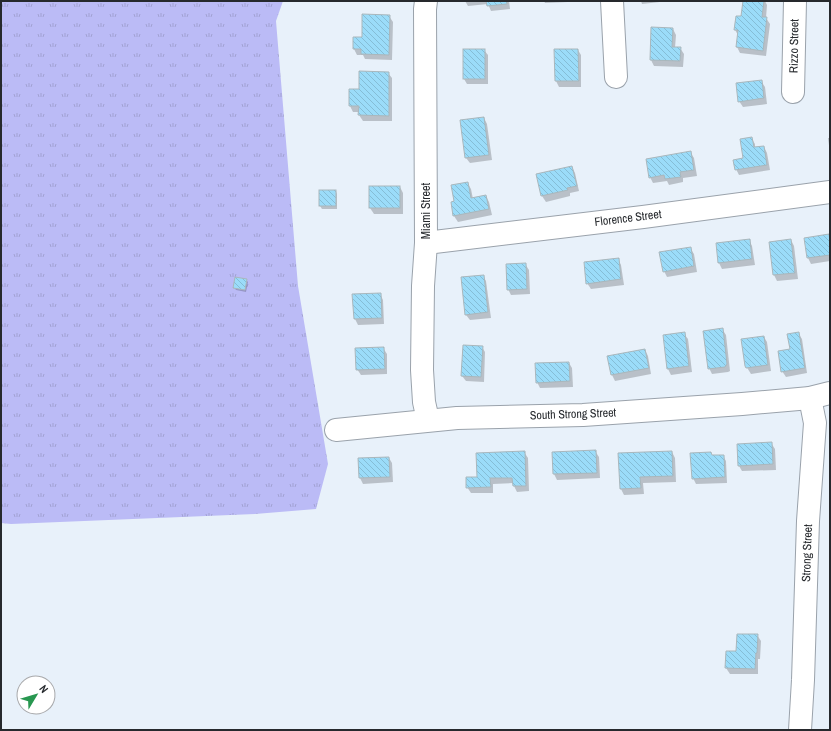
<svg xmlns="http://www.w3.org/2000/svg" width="831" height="731" font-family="'Archivo Narrow',sans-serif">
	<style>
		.grass { fill: url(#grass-tufts) }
		.shadow { fill: #0003 }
		.building { fill: url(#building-back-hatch); stroke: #aab7bc }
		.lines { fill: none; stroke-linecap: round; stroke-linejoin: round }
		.minor-casing { stroke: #9aa2ab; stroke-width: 24 }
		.minor { stroke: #fff; stroke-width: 22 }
		.labels { text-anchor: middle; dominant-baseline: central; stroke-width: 3; stroke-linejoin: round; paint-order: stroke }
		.street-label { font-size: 12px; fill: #26292d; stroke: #fff }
	</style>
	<defs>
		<pattern id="grass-tufts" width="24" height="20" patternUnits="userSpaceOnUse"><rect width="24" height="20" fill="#bbbbf6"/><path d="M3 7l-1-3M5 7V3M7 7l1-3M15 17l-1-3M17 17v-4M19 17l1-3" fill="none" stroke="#a1a1d3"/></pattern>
		<pattern id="building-back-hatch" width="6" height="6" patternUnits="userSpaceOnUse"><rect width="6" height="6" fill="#9bdcf9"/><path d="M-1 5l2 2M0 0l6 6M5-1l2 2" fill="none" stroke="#85bdd6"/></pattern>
	</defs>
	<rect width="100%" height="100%" fill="#e8f1fa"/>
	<polygon class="grass" points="1,1 283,1 276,21 298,286 328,464 316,509 255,514 11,524 1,523"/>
	<g class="shadow">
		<polygon points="345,1 390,1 390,2"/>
		<polygon points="465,1 509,1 510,9 491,11 488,4 468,6"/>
		<polygon points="544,1 568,1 568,2 545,3"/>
		<polygon points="641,1 661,1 660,2 642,4"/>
		<polygon points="744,1 765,1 767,5 766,18 770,24 766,56 740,53 737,47 738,35 735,30 742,18"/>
		<polygon points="389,16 393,22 392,60 365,59 363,55 357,55 354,49 363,38"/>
		<polygon points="673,29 676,35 675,48 680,48 684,54 683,67 654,66 651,60"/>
		<polygon points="484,50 488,55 488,84 467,84 464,79"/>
		<polygon points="578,50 581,55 581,87 559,87 556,81"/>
		<polygon points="388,73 392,78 392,121 363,121 359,115 360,112 353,112 350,106 360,90"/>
		<polygon points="761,81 765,87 767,104 743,107 739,101"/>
		<polygon points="484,118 487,124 492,160 470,163 466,158"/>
		<polygon points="828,138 830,138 830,153"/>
		<polygon points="752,139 755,144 755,148 764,147 767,153 770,170 739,175 736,169 744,159"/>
		<polygon points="690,152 694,158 697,176 683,178 683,182 669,185 667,181 653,183 650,177"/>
		<polygon points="572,167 575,173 579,191 570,193 570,196 546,202 542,196 538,174"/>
		<polygon points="468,184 471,189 473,199 486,196 489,202 492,215 458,222 454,216 452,203 455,202"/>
		<polygon points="370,187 400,187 403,193 403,214 374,214 370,208"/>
		<polygon points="320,191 336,191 337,194 337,209 322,209 320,206"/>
		<polygon points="828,235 830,238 830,261 811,264 808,258 805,238"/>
		<polygon points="749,240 752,246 755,265 722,269 719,263 717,244"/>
		<polygon points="791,240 794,246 798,279 777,281 774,275 770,242"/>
		<polygon points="690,248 694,254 697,272 667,277 664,271"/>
		<polygon points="618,259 621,265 624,285 591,289 587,283"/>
		<polygon points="525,264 529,270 530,294 511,295 508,289"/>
		<polygon points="483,276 486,281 491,318 470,320 466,315"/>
		<polygon points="246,280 248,282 246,292 236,290 234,287"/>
		<polygon points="380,294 383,300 384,324 358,325 355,319"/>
		<polygon points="722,329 726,335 730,371 728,372 712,374 709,368"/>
		<polygon points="798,333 802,339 807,373 786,377 782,371"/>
		<polygon points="684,334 688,339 692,372 671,375 668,369 664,336"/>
		<polygon points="764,337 767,342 771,371 751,374 746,366"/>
		<polygon points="482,347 485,352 484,382 466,381 462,376"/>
		<polygon points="383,348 387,354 387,374 361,375 357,369"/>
		<polygon points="645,350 648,356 651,374 615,381 612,375 609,357"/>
		<polygon points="569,363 572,368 573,387 540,388 537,382"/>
		<polygon points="771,443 775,449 776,470 742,471 739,466"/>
		<polygon points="595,451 599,457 600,478 557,480 554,474"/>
		<polygon points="524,452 528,458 529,491 517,492 514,486 513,483 493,484 493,493 471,493 467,487 478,478"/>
		<polygon points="672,452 675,458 676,482 643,483 644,494 624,495 621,489"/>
		<polygon points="712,456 723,456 726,461 727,483 696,484 693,478"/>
		<polygon points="389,458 392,463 393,482 363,484 360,478"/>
		<polygon points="757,635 761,641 760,659 758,659 758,674 730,674 726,668 737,652"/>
	</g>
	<g class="building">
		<polygon points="486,1 507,1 507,4 487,6"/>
		<polygon points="743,1 764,1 762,17 767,17 763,51 736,47 738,30 734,30 736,16 741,16"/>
		<polygon points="362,14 390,15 389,55 361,54 361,49 353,49 353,37 362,37"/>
		<polygon points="651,27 673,28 672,47 681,47 680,61 650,60"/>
		<rect x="463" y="49" width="22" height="30"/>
		<polygon points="554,49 578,49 579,81 555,81"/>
		<polygon points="359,71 389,72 389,116 358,115 359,106 349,106 349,89 359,89"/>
		<polygon points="762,80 764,98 738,102 736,83"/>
		<polygon points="484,117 489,155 465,158 460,120"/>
		<polygon points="752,137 754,147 764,146 767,165 735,170 733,160 743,158 740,139"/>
		<polygon points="691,151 694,170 680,172 681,177 665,179 664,175 649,178 646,159"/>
		<polygon points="572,166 577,186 567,188 568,190 541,196 536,174"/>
		<polygon points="468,182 471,198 486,195 489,209 453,216 451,202 454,201 451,185"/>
		<rect x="369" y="186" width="31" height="22"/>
		<rect x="319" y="190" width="17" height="16"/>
		<polygon points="829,234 830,241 830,255 807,258 804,238"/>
		<polygon points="750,239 752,259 718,263 716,243"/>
		<polygon points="791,239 795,273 773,275 769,242"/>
		<polygon points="691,247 694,266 663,272 659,252"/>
		<polygon points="619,258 621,279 586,284 584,262"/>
		<polygon points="526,263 527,289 507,290 506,264"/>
		<polygon points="484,275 488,312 465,315 461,277"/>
		<polygon points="235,277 247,279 245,290 233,288"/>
		<polygon points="381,293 382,318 354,319 352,294"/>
		<polygon points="723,328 727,364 725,367 708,369 703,331"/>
		<polygon points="685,332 689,366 667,369 663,335"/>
		<polygon points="799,332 805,368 781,372 778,351 790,349 787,334"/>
		<polygon points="764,336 768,365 746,368 745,366 741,339"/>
		<polygon points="463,345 483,346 481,377 461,376"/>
		<polygon points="384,347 385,369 356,370 355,348"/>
		<polygon points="645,349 649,368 611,375 607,356"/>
		<polygon points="569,362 570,381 536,383 535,363"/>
		<polygon points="772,442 773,464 738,466 737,444"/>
		<polygon points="596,450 597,473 553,474 552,452"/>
		<polygon points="525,451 526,486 513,486 512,478 490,478 491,487 466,488 466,477 477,477 476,453"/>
		<polygon points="672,451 673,476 640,477 641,488 620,489 618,453"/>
		<polygon points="711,452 712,455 724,455 725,477 692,479 690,453"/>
		<polygon points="389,457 390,477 359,478 358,458"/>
		<polygon points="737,634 758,634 757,653 756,653 755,669 725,668 726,651 736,651"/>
	</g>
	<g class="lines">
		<defs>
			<g id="minor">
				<polyline points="426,1 425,9 426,243 423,286 422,370 424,402 428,420"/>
				<polyline points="612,1 616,77"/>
				<polyline points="793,92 795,1"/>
				<polyline points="426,243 643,217 830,192"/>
				<polyline points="336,430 457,418 583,415 742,404 810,398 830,393"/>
				<polyline points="800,730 803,680 808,521 815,423 810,398"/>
			</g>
		</defs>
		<use href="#minor" class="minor-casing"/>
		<use href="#minor" class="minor"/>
	</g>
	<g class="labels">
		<g class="street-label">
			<text transform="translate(794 46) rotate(-89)">Rizzo Street</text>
			<text transform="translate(426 211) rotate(-90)">Miami Street</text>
			<text transform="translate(628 218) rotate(-7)">Florence Street</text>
			<text transform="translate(573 414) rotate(-2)">South Strong Street</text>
			<text transform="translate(807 553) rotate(-88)">Strong Street</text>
		</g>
	</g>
	<rect width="831" height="731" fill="none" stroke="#26292d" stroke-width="4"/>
	<g transform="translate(36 695) rotate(52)"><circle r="19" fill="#ffffff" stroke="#a8a9ab"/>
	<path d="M0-3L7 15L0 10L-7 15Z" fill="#289750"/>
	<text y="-6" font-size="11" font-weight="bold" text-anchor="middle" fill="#26292d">N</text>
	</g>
</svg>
